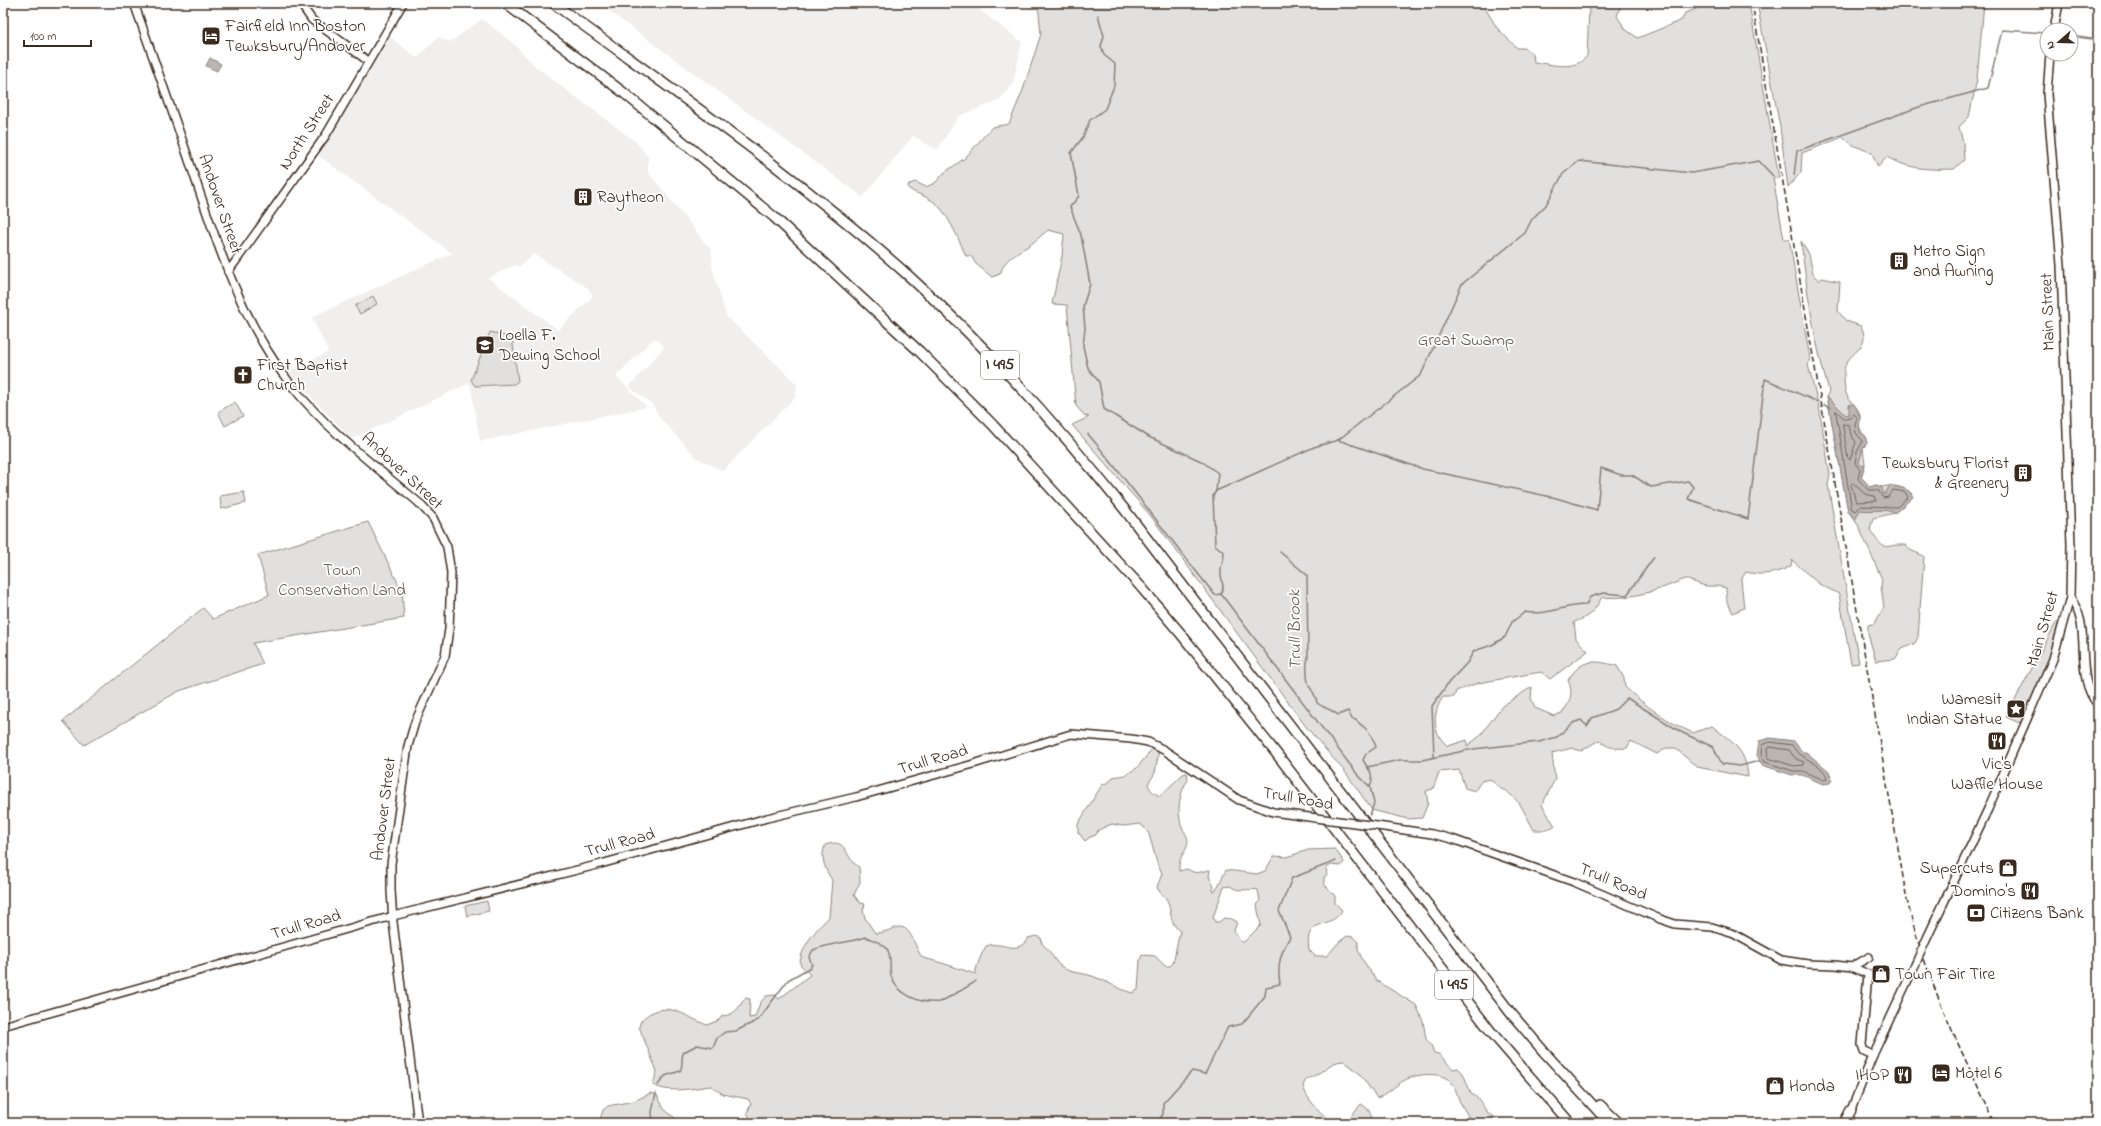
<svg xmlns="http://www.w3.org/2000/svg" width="2101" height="1126" font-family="'Indie Flower',sans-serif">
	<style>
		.built { fill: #f1efee; fill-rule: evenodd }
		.green { fill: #e2e0de; stroke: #8e857e; fill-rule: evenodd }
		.water { fill: #bcb6b3; stroke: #887e77 }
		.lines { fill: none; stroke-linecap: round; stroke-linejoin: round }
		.shore { stroke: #6f625a; stroke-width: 1 }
		.stream { stroke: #887e77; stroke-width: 1.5 }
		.secondary-casing { stroke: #3b2a1e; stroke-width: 10 }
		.highway-casing { stroke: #3b2a1e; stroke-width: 12 }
		.secondary { stroke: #fff; stroke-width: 7 }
		.highway { stroke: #fff; stroke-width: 9 }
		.rail { stroke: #3b2a1e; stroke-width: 1.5; stroke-dasharray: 6 3; stroke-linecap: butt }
		.secondary-bridge-casing { stroke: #3b2a1e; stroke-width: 10; stroke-linecap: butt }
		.secondary-bridge { stroke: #fff; stroke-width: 7 }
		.labels { text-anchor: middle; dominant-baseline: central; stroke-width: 3.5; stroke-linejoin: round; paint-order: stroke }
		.shield { fill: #fff; stroke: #766a62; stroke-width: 1 }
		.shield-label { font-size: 16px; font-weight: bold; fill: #3b2a1e }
		.poi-label { font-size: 17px; fill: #3b2a1e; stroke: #fff; text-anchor: start }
		.street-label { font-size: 17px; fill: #3b2a1e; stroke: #fff }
		.park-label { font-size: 17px; fill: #65584e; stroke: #fff }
		.water-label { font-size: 18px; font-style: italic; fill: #685b52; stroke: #fff }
	</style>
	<rect width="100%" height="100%" fill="#fff"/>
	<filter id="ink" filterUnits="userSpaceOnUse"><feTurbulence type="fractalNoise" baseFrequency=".025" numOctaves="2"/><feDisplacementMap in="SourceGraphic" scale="8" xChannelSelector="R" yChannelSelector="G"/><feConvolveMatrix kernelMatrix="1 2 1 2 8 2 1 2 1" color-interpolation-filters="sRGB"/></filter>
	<g filter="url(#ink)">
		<g class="built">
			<polygon points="598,3 971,3 1022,42 1013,84 999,101 959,116 937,150 913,136 863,197"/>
			<path d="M482,19l33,26 21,22 100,75 12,15v15l64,79v15l14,50 71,68 -1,12 -73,75 -26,-13 -37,-40 -8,-14 -23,-17 36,-41 -11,-8 -38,38 31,31 -160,33 -7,1 -10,-58 -118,56 -39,-40 -25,-28 40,-19 -16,-35 140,-64 -133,-97 71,-119 27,21 21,-21 12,5zM534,254l54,34 5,8 -35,34 -70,-52 27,-13 4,2z"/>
		</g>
		<g class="green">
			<path d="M1038,3h444l15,25 20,20h7l9,6 1,8c16,2 41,10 53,-6l2,-49 33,-4 -5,13 9,14 12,8 44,-18 3,-7 11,-4 8,-6h45l30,175h-6l11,61h5l21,119 -2,7 11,42 11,68 -2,10 31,178 -8,1 -12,-70 -20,-10 -27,-24 -1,6c-15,8 -29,10 -45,6l-5,8 3,28 -11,5 -6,-11 -1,-14 -9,-2h-12l-20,-7c-26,11 -54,21 -83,18 -7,13 -12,20 -28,25l2,17 12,12 -38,28 -9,-7 -63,11 -22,8 -2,6h-11c-11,16 -11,37 5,49l19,-6v6l13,-10 22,-30 30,-19 -1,11 4,10 19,8 8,-3c8,-10 12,-20 6,-33 14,-22 26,-20 49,-14l7,12 1,9c20,19 43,35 68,46l19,-7c20,16 34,23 36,51l-51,-10 -22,-19h-9l-9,6 -26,-13 -4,7c-11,1 -20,0 -28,-8l-18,11 -9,-3 -20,5 3,26 -13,26 13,21 -10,4h-11l-14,-26 -13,-13 -6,-2 -11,-10 -9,2 -6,10 -10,-3 -6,-18 -20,2 -6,17 -7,2 2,12 -6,15 -14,1 -36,-9 -26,-37 -39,-45 -157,-213 -78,-90 17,-8 -4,-1 -9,-10 -9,-101 -15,-1 10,-48 2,-22 -16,-4c-7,5 -13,12 -20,16 -14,9 -23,12 -28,28l-8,3 -16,-13 -5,-8h-5c-7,-16 -20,-48 -35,-56 -7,-5 -15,-6 -22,-11l-1,-4 7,-3 11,5 9,-4 9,-10 21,-15 27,-31 17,-3 14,-34 18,-56z"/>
			<path d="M1757,3h227l-7,76 -8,38 -10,10 4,16 1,17 -10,9c-23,1 -47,0 -67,-12l-9,10 -6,-14 -19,-8 -10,-8 -41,16 -1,19 -13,15 -8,-60z"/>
			<path d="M1801,241l8,13 4,20 6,7 3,-3 18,4 -2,29 8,10 15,5c12,24 -15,25 -17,45 0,7 0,16 2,22 5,14 18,14 13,33l8,17 -4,5 2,17 -4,12 9,10 6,-2 6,2c11,-3 23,0 30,7l-17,19 -22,5 -3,12c17,25 12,14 35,15l5,5 14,6 -6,81 -3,6 -13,6 -7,10 -19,2 -8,-27v-9l7,-2 9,-16 -3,-20 1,-8 -24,-54 -10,-14 -21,-115 2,-5c-15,-49 -22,-99 -28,-150z"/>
			<polygon points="373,296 377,304 360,314 355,306"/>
			<polygon points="490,332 512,338 518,381 514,384 475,386 471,380"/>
			<polygon points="235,402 243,416 225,426 218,412"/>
			<polygon points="244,492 246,503 221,509 220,496"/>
			<polygon points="368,522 402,591 404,618 253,643 263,664 179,691 84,745 63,721 203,608 213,619 269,595 258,555"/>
			<polygon points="2057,621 2059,622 2049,657 2022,720 2019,723 2006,717"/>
			<path d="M1152,749l7,1 -4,23 -7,11c2,7 6,9 12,12l23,-22 4,-1 1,7c-9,12 -11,30 -7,45 2,6 7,10 7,17 -1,11 -10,12 -9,29l8,-2c12,7 11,2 23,1l-1,6 5,11 -2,4 4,-1 10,-20 31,4 8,-3 9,-15 13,1 21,-7 27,-1 9,13 -3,4 -10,-1 -5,3 1,7 -3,2v7l11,12v7l7,7c-9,20 -39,6 -33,40l6,6h12l12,-14 8,-6 6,1 5,5v7l4,10 15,22 39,24 7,16 3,18 5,6 3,8 5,1 14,15 5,-1 5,5 8,21c9,4 10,10 16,18 7,9 34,12 44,8l10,3h-69c-4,-7 -8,-14 -12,-21 -3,-6 -4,-13 -7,-18 -9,-13 -35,-11 -48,-4 -10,5 -18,15 -28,18l-18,-25 -15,-12c-16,0 -23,15 -38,18l-3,7c3,13 20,31 32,37h-582l-6,-10 4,-9 -3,-5 -25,-5 -12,-8c-18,2 -41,8 -58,-1l4,-14 -18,-44c1,-7 6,-11 12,-14 20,-11 37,5 56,12l12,-5 3,-4c14,-1 16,-8 23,-18l5,1 -1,19 6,-1 5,-14 6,-7 9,-1 4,4 31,-24 -10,-11c1,-18 16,-34 29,-47l3,-37c-7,-10 -12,-23 -7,-35 24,-8 18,12 34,22l1,15 -6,13 6,8 5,1 -2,6 2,8 10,15c11,0 17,-5 24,-6 14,0 15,22 24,31 18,4 34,10 52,16 2,-9 6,-20 11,-28 17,-6 31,11 42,-8l8,-2 5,2 1,6c11,8 11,17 20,23 9,7 19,5 30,9 13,4 26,13 40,17l6,-3 2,-30 2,-5 13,1 10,10h5l3,-3 7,-32c-11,-7 -8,-21 -13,-31 -3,-5 -8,-7 -10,-13l5,-13 -5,-11 -8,-29 -5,-7 -4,-3 -17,2 -11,-2 -14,6 -2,5 -6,2 -5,4 -7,-9v-8l24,-39 7,-3 4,-5 12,-2 12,-7zM1230,886c8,7 19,2 28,4l2,11 -3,4 1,6 3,14 -17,17h-3l-7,-11 3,-9 -5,-3 -8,-1 -5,4h-4l-2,-5 11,-30z"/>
			<polygon points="487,901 489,911 467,916 465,906"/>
			<polygon points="651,1093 657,1095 664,1109 681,1123 599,1123 603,1110 608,1106 634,1101"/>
			<path d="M1361,1104c8,4 11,11 11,19h-27z"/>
		</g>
		<g class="water">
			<polygon points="210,58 221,64 217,71 206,66"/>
			<path d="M1827,396l19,19 3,-1v-9l5,-1c9,14 4,15 6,29l5,2 2,8 -4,5 -4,15 3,3 3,-1 -4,12 9,10 6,-2 6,3 2,7 6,-10c9,3 19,2 23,12l-18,16c-11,-5 -23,-1 -35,-3l-5,10 -7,-9z"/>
			<polygon points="1770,738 1794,741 1802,752 1806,752 1829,771 1832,780 1830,783 1823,784 1802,775 1792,775 1762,765 1757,755 1759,741"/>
		</g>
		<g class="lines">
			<g class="shore">
				<polygon points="1836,411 1845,419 1850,418 1854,414 1857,417 1855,426 1856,433 1863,441 1857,452 1855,463 1860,470 1858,479 1868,490 1878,490 1883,498 1888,497 1893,490 1905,492 1908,497 1897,507 1860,506 1855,511 1852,509"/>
				<polygon points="1843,424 1849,425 1851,435 1856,442 1850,460 1848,458"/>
				<polygon points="1853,483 1865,494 1874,496 1876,501 1856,502 1851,485"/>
				<path d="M1770,742l22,3c2,3 5,8 8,10 8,5 26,12 27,24l-3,1 -21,-9h-10l-28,-9 -4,-8 1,-9z"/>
				<polygon points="1770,747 1789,750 1796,759 1804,762 1804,765 1794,766 1768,758 1767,749"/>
			</g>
			<g class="stream">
				<path d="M1098,15l6,21 -3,10 3,9 11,9 -1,22 -9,23 -15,11 -7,17 -12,16 8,43 -9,11 11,28 9,49 -7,22 2,22 -2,18 5,22 11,14 5,27 45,28 52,24 17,12 -2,18 -3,5 2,49 9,7c0,8 -3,12 -3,19 -1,8 5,16 0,23l136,180 13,13"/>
				<polyline points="2071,36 2098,40"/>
				<polyline points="1794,175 1797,151 1919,107 1988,88 2002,30 2045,33"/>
				<polyline points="1824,405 1831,408"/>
				<path d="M1088,434c44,52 84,108 127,161l6,-1"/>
				<polyline points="1338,440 1423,469 1556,498 1597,510 1601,468 1621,475 1632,475 1651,487 1688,481 1693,487 1688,499 1748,519 1765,379 1818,402"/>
				<polyline points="1216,491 1314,447 1338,440 1421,375 1462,284 1525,233 1532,219 1546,205 1563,174 1579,161 1692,173 1759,161 1773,176"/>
				<path d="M1280,552l27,23 1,82c-2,8 -2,26 3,32 4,7 5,6 6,14 7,5 14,6 21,12l10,-4 4,8 4,1c4,5 6,5 10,9 5,4 8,12 10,18l-10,7 -3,6 8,13 1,8 -2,6 4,16 -4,12"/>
				<path d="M1434,757l-2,-51 17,-24 18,-19 7,-12 18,-6 13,-8 7,-15 13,-10c23,4 37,-7 61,-7l4,-8 14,-4 23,2 27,-38"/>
				<polyline points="1367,767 1400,760 1422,760 1473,749 1539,742 1557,737 1573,723 1581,720 1587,726 1592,718 1616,709 1627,698 1681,732 1713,747 1722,764 1740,766 1759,761"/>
				<path d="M658,1085l7,-9 15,-5c4,-7 0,-13 4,-19l13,-7 16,3 4,-10 8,-6 11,-1 22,-11 30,-40 21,-12 3,-3 -3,-8 4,-7c17,-7 36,-7 53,-13 7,3 17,6 21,12 5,6 2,19 4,27 6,19 30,28 48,26 4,-1 34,-18 37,-21"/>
				<polyline points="653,1123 652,1112 656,1093"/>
				<path d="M1157,1123l6,-9v-11l29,-32 13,3 23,-47 14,-3 23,-28 1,-9 14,-3c-3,-18 0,-31 10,-47l-11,-26 13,-33 44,-17"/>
			</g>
			<defs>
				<g id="secondary">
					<path d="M134,3c15,43 30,85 45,128 31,88 54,180 113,255 35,44 83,80 126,116l15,16 14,29 4,26 -2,56 -4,27 -30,66 -7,24 -17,118v26l2,32 25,201"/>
					<polyline points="300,3 312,20 368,61"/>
					<polyline points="2054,30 2059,3"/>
					<polyline points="228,272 326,135 403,3"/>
					<path d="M2070,598c24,28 2,77 28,107"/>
					<polyline points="1377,826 1432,834 1452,839 1574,882 1660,919 1675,924 1712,927 1734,934 1781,960 1808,964 1835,965 1852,967 1868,974 1862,1045 1864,1051 1873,1055"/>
					<polyline points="1928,936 1988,809 2053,659 2070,598 2071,545 2061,265 2047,94 2050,54"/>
					<polyline points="1852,967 1869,957"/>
					<polyline points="3,1026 393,916 597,865 767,818 856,797 970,765 1071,734 1131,739 1148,742 1164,750 1239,800 1273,812 1316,818"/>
					<polyline points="1849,1115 1873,1055 1915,965"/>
				</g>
				<g id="highway">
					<polyline points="505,3 624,93 774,217 920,352 992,424 1141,587 1181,634 1276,753 1492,1033 1570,1123"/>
					<path d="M553,3c121,89 246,174 358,275 78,71 148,149 214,232l385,502 35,41 64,70"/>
					<polyline points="1600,1105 1619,1123"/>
					<polyline points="1844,1123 1851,1110"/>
				</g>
			</defs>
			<use href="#secondary" class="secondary-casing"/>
			<use href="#highway" class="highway-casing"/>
			<use href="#secondary" class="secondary"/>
			<use href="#highway" class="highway"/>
			<path class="rail" d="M1752,3l155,897c19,81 53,148 88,223"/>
			<defs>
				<g id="secondary-bridge">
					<polyline points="1316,818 1377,826"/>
					<polyline points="1915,965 1928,936"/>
				</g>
			</defs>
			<use href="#secondary-bridge" class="secondary-bridge-casing"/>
			<use href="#secondary-bridge" class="secondary-bridge"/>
		</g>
	</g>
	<defs>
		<symbol id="hotel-square" viewBox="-11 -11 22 22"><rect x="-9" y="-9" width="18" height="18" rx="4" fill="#3b2a1e" stroke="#fff"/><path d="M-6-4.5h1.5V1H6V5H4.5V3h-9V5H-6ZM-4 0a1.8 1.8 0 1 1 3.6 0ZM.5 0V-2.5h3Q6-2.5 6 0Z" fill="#fff"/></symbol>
		<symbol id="building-square" viewBox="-11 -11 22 22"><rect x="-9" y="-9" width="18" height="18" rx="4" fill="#3b2a1e" stroke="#fff"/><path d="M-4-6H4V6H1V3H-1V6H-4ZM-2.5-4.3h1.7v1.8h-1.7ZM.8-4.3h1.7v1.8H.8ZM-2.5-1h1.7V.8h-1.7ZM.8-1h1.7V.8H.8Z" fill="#fff"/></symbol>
		<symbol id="school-square" viewBox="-11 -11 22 22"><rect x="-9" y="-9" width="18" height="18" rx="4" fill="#3b2a1e" stroke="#fff"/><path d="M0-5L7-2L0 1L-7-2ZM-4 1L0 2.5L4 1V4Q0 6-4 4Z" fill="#fff"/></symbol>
		<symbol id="church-square" viewBox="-11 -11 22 22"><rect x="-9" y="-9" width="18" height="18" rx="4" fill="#3b2a1e" stroke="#fff"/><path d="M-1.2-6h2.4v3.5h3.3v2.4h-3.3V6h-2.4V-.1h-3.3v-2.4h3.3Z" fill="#fff"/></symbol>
		<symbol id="sight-square" viewBox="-11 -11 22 22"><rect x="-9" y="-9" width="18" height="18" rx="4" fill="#3b2a1e" stroke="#fff"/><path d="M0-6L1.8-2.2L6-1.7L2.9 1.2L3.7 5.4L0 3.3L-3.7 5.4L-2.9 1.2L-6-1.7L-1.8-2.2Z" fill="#fff"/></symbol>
		<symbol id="restaurant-square" viewBox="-11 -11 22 22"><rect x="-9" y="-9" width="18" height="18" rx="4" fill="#3b2a1e" stroke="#fff"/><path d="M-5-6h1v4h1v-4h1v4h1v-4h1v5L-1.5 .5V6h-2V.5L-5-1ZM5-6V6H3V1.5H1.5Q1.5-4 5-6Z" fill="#fff"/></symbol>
		<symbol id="shop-square" viewBox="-11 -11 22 22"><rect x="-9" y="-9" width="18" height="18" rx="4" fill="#3b2a1e" stroke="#fff"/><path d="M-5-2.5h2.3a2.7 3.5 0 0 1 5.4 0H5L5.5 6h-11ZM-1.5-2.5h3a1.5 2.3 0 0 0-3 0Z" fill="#fff"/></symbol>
		<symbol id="bank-square" viewBox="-11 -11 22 22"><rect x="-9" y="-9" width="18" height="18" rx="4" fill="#3b2a1e" stroke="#fff"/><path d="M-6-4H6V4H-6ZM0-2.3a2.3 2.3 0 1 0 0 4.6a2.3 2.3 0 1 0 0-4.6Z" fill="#fff"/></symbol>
	</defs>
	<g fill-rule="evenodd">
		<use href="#hotel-square" x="200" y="25" width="22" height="22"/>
		<use href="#building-square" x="572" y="186" width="22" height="22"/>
		<use href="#building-square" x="1888" y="250" width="22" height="22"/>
		<use href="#school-square" x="474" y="334" width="22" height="22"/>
		<use href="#church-square" x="232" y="364" width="22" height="22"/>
		<use href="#building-square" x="2012" y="462" width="22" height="22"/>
		<use href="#sight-square" x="2005" y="698" width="22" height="22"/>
		<use href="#restaurant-square" x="1986" y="730" width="22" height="22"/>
		<use href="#shop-square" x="1997" y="857" width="22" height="22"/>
		<use href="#restaurant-square" x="2019" y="880" width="22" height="22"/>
		<use href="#bank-square" x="1965" y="902" width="22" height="22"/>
		<use href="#shop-square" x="1870" y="963" width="22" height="22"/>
		<use href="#hotel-square" x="1930" y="1062" width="22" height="22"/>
		<use href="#restaurant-square" x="1892" y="1064" width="22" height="22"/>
		<use href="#shop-square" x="1764" y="1075" width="22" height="22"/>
	</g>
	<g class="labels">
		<g class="shield">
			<rect x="981" y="351" width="38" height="28" rx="3"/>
			<rect x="1435" y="971" width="38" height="28" rx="3"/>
		</g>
		<g class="shield-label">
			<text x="1000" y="365">I 495</text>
			<text x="1454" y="985">I 495</text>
		</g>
		<g class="poi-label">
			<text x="225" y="26">Fairfield Inn Boston<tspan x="225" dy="20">Tewksbury/Andover</tspan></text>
			<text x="597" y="197">Raytheon</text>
			<text x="1913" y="251">Metro Sign<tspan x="1913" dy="20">and Awning</tspan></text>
			<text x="499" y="335">Loella F.<tspan x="499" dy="20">Dewing School</tspan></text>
			<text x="257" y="365">First Baptist<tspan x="257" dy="20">Church</tspan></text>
			<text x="2009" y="463" text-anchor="end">Tewksbury Florist<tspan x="2009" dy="20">&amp; Greenery</tspan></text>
			<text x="2002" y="699" text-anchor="end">Wamesit<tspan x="2002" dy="20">Indian Statue</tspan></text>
			<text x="1997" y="764" text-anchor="middle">Vic's<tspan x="1997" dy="20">Waffle House</tspan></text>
			<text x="1994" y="868" text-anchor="end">Supercuts</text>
			<text x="2016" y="891" text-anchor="end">Domino's</text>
			<text x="1990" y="913">Citizens Bank</text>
			<text x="1895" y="974">Town Fair Tire</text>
			<text x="1955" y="1073">Motel 6</text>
			<text x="1889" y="1075" text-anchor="end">IHOP</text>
			<text x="1789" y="1086">Honda</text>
		</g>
		<g class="street-label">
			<text transform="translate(307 132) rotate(-57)">North Street</text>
			<text transform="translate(220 204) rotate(71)">Andover Street</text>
			<text transform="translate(2048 312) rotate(-92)">Main Street</text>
			<text transform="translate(402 471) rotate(43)">Andover Street</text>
			<text transform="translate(2043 629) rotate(-74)">Main Street</text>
			<text transform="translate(933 760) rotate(-16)">Trull Road</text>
			<text transform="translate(1298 799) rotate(10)">Trull Road</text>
			<text transform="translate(384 809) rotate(-83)">Andover Street</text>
			<text transform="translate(620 843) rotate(-15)">Trull Road</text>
			<text transform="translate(1613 882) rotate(23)">Trull Road</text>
			<text transform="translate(306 925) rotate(-16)">Trull Road</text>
		</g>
		<g class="park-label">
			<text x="1466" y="340">Great Swamp</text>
			<text x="342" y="570">Town<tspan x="342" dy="20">Conservation Land</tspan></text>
		</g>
		<g class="water-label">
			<text transform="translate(1296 630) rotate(-91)">Trull Brook</text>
		</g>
	</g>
	<rect width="2101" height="1126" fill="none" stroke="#fff" stroke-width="16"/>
	<rect x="8" y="8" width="2085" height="1110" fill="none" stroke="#3b2a1e" stroke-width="1.5" filter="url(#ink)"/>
	<g transform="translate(2059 42) rotate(250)"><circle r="19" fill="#ffffff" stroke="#b1aaa5"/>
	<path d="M0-3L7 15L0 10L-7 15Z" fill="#3b2a1e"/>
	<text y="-6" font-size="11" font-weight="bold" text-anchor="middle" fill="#3b2a1e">N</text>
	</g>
	<path d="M24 40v6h67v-6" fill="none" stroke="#3b2a1e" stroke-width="2"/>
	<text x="30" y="40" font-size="12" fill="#3b2a1e" stroke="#ffffff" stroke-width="3" paint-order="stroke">100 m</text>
</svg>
